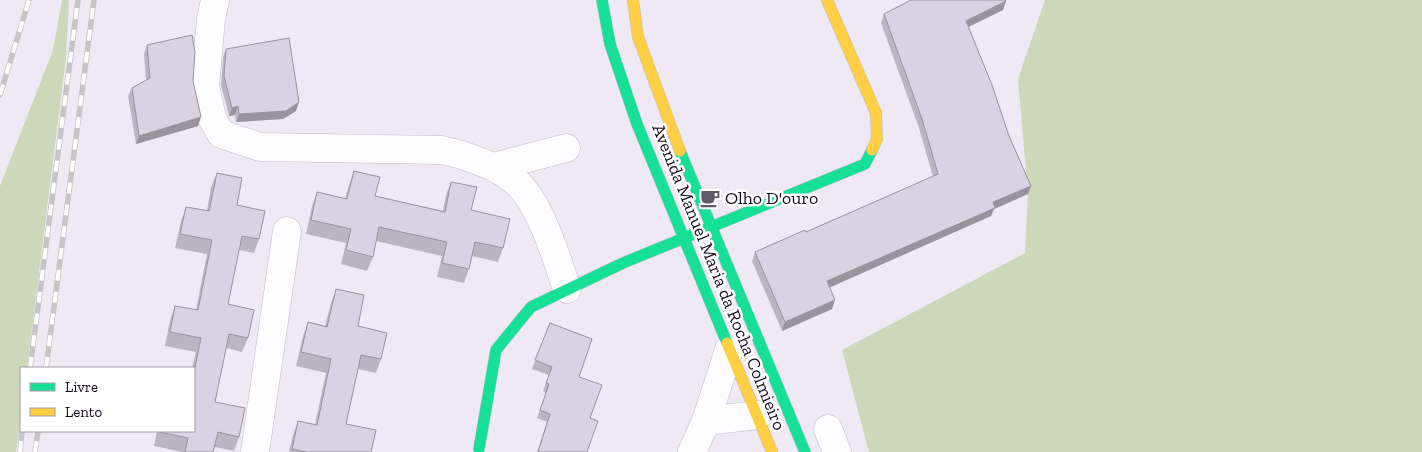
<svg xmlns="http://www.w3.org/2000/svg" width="1422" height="452" font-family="'Zilla Slab',serif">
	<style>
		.green { fill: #cdd8bb }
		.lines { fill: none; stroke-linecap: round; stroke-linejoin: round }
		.street-casing { stroke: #c2bbca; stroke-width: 29 }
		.fast-casing { stroke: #c2bbca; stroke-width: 12 }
		.slow-casing { stroke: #c2bbca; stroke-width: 12 }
		.street { stroke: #fdfcfe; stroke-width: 28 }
		.fast { stroke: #16e098; stroke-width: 11 }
		.slow { stroke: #ffcf43; stroke-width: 11 }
		.rail-casing { stroke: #c5c4c7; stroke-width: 5.5 }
		.rail { stroke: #fff; stroke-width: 4; stroke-dasharray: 11; stroke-linecap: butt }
		.wall { fill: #bbb5c2 }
		.shaded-wall { fill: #99939e }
		.building { fill: #dad2e2; stroke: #99939e }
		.labels { text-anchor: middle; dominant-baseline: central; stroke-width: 5; stroke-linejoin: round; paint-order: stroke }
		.poi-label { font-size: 18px; fill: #150b1f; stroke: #fff; text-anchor: start }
		.street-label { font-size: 18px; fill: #150b1f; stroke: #fff }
	</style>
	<rect width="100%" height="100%" fill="#efe9f5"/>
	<g class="green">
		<polygon points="62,0 69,0 66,58 27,368 21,368 21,416 16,452 0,452 0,186 53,50"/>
		<polygon points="1045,0 1422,0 1422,452 869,452 842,350 1025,253 1028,194 1018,79"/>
	</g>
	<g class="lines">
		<defs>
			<g id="street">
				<polyline points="215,0 211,19 205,86 212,118 221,134 260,147 442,150 462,155 494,167 566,148"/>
				<path d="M494,167c6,4 14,8 20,13 26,21 42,77 53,109"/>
				<polyline points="706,421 758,415"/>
				<polyline points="828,429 837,452"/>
				<polyline points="255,452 287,231"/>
				<polyline points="692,452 706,421 729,350"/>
			</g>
			<g id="fast">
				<polyline points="602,0 610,44 637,124 727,343"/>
				<polyline points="680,151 805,452"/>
				<polyline points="479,449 496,350 531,307 623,263 865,164 872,150"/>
			</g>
			<g id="slow">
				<polyline points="633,0 638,37 680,151"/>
				<polyline points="827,0 876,113 877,139 872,150"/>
				<polyline points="727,343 772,452"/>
			</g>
		</defs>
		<use href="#street" class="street-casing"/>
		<use href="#fast" class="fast-casing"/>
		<use href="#slow" class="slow-casing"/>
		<use href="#street" class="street"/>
		<use href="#fast" class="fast"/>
		<use href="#slow" class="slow"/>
		<defs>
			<g id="rail">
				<polyline points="0,95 29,0"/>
				<polyline points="30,368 78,0"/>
				<polyline points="46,368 94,0"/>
				<polyline points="20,452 22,431"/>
				<polyline points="35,452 38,431"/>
			</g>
		</defs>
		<use href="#rail" class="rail-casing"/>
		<use href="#rail" class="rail"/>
	</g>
	<g class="wall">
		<polygon points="1006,1 1003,10 968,27 1009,136 1031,186 1028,194 994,209 991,216 830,287 832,309 782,331 752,261 755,252 806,232 933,177 919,128 881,23 884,14"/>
		<polygon points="147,45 193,81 198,126 136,144 128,96 132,88 146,80 144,54"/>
		<polygon points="226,49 296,111 283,119 236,122 235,115 229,116 221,85 223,57"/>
		<polygon points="354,171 375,196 443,211 446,195 451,182 471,210 503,248 498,262 472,256 469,269 464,283 437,277 442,256 376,241 373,257 367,271 341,264 346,243 306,234 312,206 317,192 345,199 349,185"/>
		<polygon points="217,173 237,205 259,239 254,253 239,250 228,304 248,338 242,352 226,348 215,402 239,437 234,451 215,447 213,452 182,452 154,446 157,431 194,431 194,368 192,368 196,352 165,346 170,320 175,306 196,310 207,254 175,248 181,221 186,207 207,211 211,187"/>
		<polygon points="336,289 358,326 381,359 376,373 358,369 346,424 371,452 289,452 293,435 298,421 315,425 326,373 296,366 303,336 308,322 325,326 331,303"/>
		<polygon points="550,323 579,377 590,418 587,452 537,452 547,422 537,418 546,393 543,391 549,375 532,369"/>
	</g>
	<g class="shaded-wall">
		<polygon points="1006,1 1003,10 962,30 966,21"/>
		<polygon points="299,102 296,111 283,119 236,122 239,114"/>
		<polygon points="238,106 235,115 229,116 232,108"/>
		<polygon points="201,117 198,126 136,144 139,136"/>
		<polygon points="1031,186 1028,194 994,209 991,216 824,290 827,281 993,202"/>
		<polygon points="835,300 832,309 782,331 785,322"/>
	</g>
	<g class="building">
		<polygon points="911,0 1005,0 1006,1 966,21 992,85 1009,136 1031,186 993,202 995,208 827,281 835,300 785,322 755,252 805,230 806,232 938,174 922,119 884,14"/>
		<polygon points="192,35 195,52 193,81 201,117 139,136 132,88 150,78 147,45"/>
		<polygon points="289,38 299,102 286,111 239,114 238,106 232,108 224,76 226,49"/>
		<polygon points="354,171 380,177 375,196 445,212 451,182 477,187 471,210 510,219 503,248 475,242 469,269 442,263 447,242 379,227 373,257 346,250 351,229 311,220 317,192 347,199"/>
		<polygon points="217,173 242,178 237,205 265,211 259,239 242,236 228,304 254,310 248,338 229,334 215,402 245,408 239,437 218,432 213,452 185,452 188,438 159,432 159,431 194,431 194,372 201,338 170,332 175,306 198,310 212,240 180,234 186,207 209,211"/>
		<polygon points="336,289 364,295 358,326 387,333 381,359 361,355 346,424 376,430 371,452 307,452 292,449 298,421 317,425 331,359 301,352 308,322 327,327"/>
		<polygon points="550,323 592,339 579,377 602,385 590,418 598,421 587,452 538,452 550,414 540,410 549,384 546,383 552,367 535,360"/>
	</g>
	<defs>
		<symbol id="cafe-bare" viewBox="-9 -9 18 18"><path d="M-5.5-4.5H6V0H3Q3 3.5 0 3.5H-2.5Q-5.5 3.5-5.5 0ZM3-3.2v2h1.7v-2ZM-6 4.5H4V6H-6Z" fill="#61596a" stroke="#fff" stroke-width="2.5" paint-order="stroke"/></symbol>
	</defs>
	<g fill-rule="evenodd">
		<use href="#cafe-bare" x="696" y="184" width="28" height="28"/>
	</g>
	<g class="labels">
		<g class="poi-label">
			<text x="725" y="198">Olho D'ouro</text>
		</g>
		<g class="street-label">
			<text transform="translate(719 277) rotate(68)">Avenida Manuel Maria da Rocha Colmieiro</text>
		</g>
	</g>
	<rect x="20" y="367" width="175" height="65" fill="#ffffff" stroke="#a19da5"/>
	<rect x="30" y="383" width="25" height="8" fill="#16e098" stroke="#a19da5"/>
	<text x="65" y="392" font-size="15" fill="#150b1f">Livre</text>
	<rect x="30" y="408" width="25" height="8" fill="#ffcf43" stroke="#a19da5"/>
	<text x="65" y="417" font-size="15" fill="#150b1f">Lento</text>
</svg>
